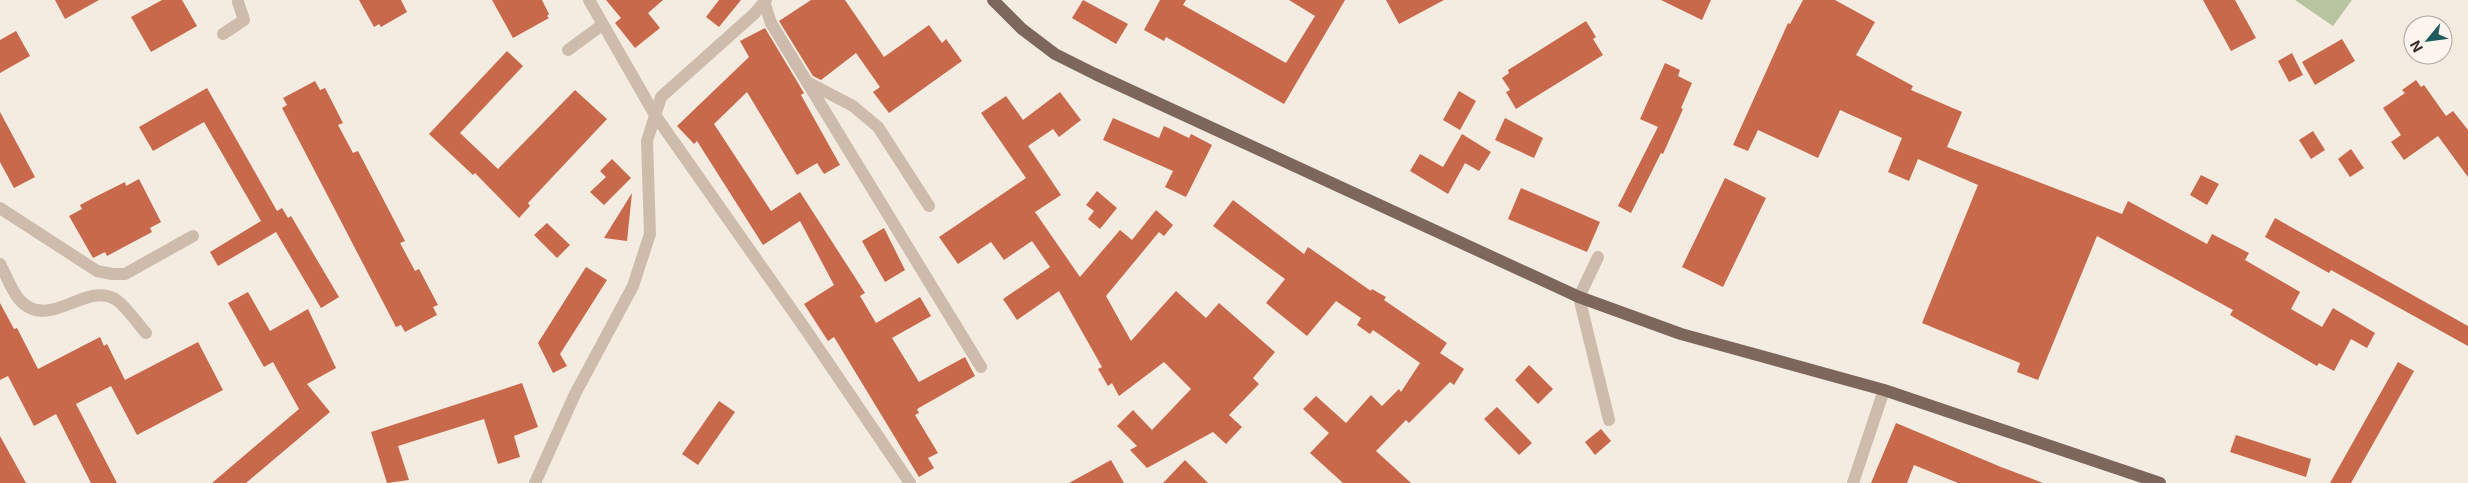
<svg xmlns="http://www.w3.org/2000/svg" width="2468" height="483" font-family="Inter,sans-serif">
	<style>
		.green { fill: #b8c4a0 }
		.building { fill: #c8694b }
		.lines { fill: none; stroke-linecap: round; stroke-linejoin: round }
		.minor { stroke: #cdbbac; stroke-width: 12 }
		.major { stroke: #7d675c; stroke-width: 12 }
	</style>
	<rect width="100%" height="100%" fill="#f4ebe1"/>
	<polygon class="green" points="2295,0 2352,0 2333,26"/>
	<g class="building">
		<polygon points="55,0 99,0 65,19"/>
		<polygon points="162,0 182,0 197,26 151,52 131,17"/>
		<polygon points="359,0 401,0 407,12 381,27 379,24 374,27"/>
		<polygon points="492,0 542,0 549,14 547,16 549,18 513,38"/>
		<polygon points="606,0 663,0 648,13 660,28 635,48 615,23 621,18"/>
		<polygon points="719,0 741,0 719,27 706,17"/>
		<polygon points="811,0 845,0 884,57 929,25 942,43 946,39 962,61 889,113 873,92 880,87 856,53 821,80 813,76 779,21"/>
		<polygon points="1083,0 1128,24 1116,44 1072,18"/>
		<polygon points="1160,0 1186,0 1183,5 1286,63 1315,16 1289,0 1345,0 1284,104 1166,37 1164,41 1144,30"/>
		<polygon points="1386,0 1444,0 1399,24"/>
		<polygon points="1661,0 1711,0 1702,20"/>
		<polygon points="1803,0 1835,0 1875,22 1856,55 1913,86 1911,90 1962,112 1947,147 2122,214 2128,201 2207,244 2212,234 2249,253 2245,260 2300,292 2291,309 2322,327 2333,308 2375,333 2367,348 2351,339 2334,371 2319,363 2317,366 2230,315 2233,310 2097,236 2038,380 2017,372 2020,363 1922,323 1978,185 1918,159 1909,181 1888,172 1902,138 1840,110 1818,158 1758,130 1748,151 1733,145 1788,23 1790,24"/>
		<polygon points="2203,0 2235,0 2256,38 2231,51"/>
		<polygon points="1586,21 1596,37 1593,39 1603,55 1516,109 1506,92 1510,90 1502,78 1509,73 1508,70"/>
		<polygon points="765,28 804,93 801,95 840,165 824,174 817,163 797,175 747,92 714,124 771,211 800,192 865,293 860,296 876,323 920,297 931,316 892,338 919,382 965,357 975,376 917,409 919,413 915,415 938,453 928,458 934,468 919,477 834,337 828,341 804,304 834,285 800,221 763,245 697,141 694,144 677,126 749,57 740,41"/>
		<polygon points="16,31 30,56 0,73 0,40"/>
		<polygon points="2342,39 2355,61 2315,85 2302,62"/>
		<polygon points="507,51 523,66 460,133 498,169 575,90 607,119 528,203 530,206 519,218 475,173 473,175 429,134"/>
		<polygon points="2292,53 2303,75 2289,82 2278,61"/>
		<polygon points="1665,63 1680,70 1678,76 1692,83 1681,108 1683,109 1663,154 1661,153 1631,213 1618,206 1658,127 1640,119"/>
		<polygon points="2416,80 2421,87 2424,85 2446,116 2453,111 2468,130 2468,177 2438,136 2404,160 2391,142 2401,135 2383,108 2405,93 2402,90"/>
		<polygon points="315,81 320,90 325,88 343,123 338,125 353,153 358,151 405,241 400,243 415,271 419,269 438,305 433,307 437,315 405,332 401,325 396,327 282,108 287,105 283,98"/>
		<polygon points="207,88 277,211 282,208 288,218 291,216 339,297 321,308 276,232 218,266 210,252 261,221 204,122 153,151 139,127"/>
		<polygon points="1459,91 1476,101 1460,130 1443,120"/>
		<polygon points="1060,92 1081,120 1059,137 1053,129 1028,146 1061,195 1035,212 1080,277 1120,230 1132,240 1156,210 1173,225 1164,236 1159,232 1106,296 1131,341 1176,291 1206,318 1219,303 1275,352 1253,378 1259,384 1229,415 1242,427 1226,444 1213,432 1147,468 1130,450 1137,446 1117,426 1133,410 1152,430 1191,389 1164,362 1119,396 1112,383 1108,386 1098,369 1102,367 1059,291 1017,320 1003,299 1050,267 1032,241 1004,260 991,242 958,264 939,237 1026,178 981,113 1006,96 1023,120"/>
		<polygon points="0,112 35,177 14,188 0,162"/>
		<polygon points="1113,118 1159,138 1164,126 1189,138 1191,134 1212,145 1186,197 1165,187 1173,171 1103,140"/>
		<polygon points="1505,118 1543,138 1534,158 1495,140"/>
		<polygon points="2313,131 2325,150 2311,159 2299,140"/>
		<polygon points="1462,134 1491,152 1479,171 1465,163 1448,194 1410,171 1420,154 1443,167"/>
		<polygon points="2351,149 2364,168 2350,177 2338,159"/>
		<polygon points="612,159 631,178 604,205 590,192 606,177 600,171"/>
		<polygon points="2201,175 2219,184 2207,205 2190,195"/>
		<polygon points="1725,178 1766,198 1723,287 1682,267"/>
		<polygon points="139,179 161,222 150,228 152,232 107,256 105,252 93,258 69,216 82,209 80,205 95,197 125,182 126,186"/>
		<polygon points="1521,188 1600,222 1587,252 1508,219"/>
		<polygon points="1097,191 1117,208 1100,229 1088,219 1094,211 1086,205"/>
		<polygon points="632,193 627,241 604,238"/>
		<polygon points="1233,200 1304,254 1308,247 1371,291 1372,289 1386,297 1384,300 1447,343 1440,353 1464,369 1454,385 1450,382 1409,423 1406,420 1376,451 1411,483 1343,483 1310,453 1329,433 1303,409 1316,396 1346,423 1371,395 1382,406 1399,389 1401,392 1420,363 1373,330 1370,334 1357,325 1361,318 1336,301 1307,336 1266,303 1285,279 1213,226"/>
		<polygon points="2275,218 2468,326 2468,346 2331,270 2329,273 2265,237"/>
		<polygon points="547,223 570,245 557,258 534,235"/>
		<polygon points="884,228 905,270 885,282 862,241"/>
		<polygon points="586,267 607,280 560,354 567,366 553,373 538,343"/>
		<polygon points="248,292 270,331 308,309 336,368 307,384 330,412 246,483 212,483 299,409 273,362 264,367 228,303"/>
		<polygon points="0,303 14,329 17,328 38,369 100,337 104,346 107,344 125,380 198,342 223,390 137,435 111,386 76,404 117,483 91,483 56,414 34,426 8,376 0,380"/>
		<polygon points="2398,362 2414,371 2351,483 2330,483"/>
		<polygon points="1529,365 1553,389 1538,404 1515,380"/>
		<polygon points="522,383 538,427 514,436 520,457 498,464 484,419 398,446 409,480 387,483 371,432"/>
		<polygon points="719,401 735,412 698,465 682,454"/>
		<polygon points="1497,407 1532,443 1519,455 1484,419"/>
		<polygon points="1896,423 2001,467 2043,483 1958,483 1914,465 1907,483 1871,483"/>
		<polygon points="1601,429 1611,441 1595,455 1585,442"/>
		<polygon points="2236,435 2311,459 2306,477 2230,452"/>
		<polygon points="0,436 26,483 0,483"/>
		<polygon points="1111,460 1124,483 1069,483"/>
		<polygon points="1185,460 1208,483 1163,483"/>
	</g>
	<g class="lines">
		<g class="minor">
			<polyline points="589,0 655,115 806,330 910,483"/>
			<polyline points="764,2 771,23 807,82 853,106 878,127 929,206"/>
			<polyline points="223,34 244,20 238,2"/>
			<polyline points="568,50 602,25"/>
			<polyline points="807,82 981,367"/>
			<polyline points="0,208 97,271 112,274 125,274 193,236"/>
			<polyline points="1598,257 1579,297 1609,420"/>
			<path d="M0,264c6,11 11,25 18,34 29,36 67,-17 97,1 11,7 22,24 31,34"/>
			<polyline points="535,483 575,394 633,286 650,234 647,141 661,97 754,14 766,0"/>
			<polyline points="1853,483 1884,390"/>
		</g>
		<polyline class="major" points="993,0 1022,29 1055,54 1095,74 1579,297 1681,334 1884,390 2160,483"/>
	</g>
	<g transform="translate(2428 40) rotate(241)"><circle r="24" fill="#fbf5ee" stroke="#aea6a0"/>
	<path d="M0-4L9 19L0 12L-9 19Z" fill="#1f5a5e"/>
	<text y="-8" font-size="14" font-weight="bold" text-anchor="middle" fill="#3b302b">N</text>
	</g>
</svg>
